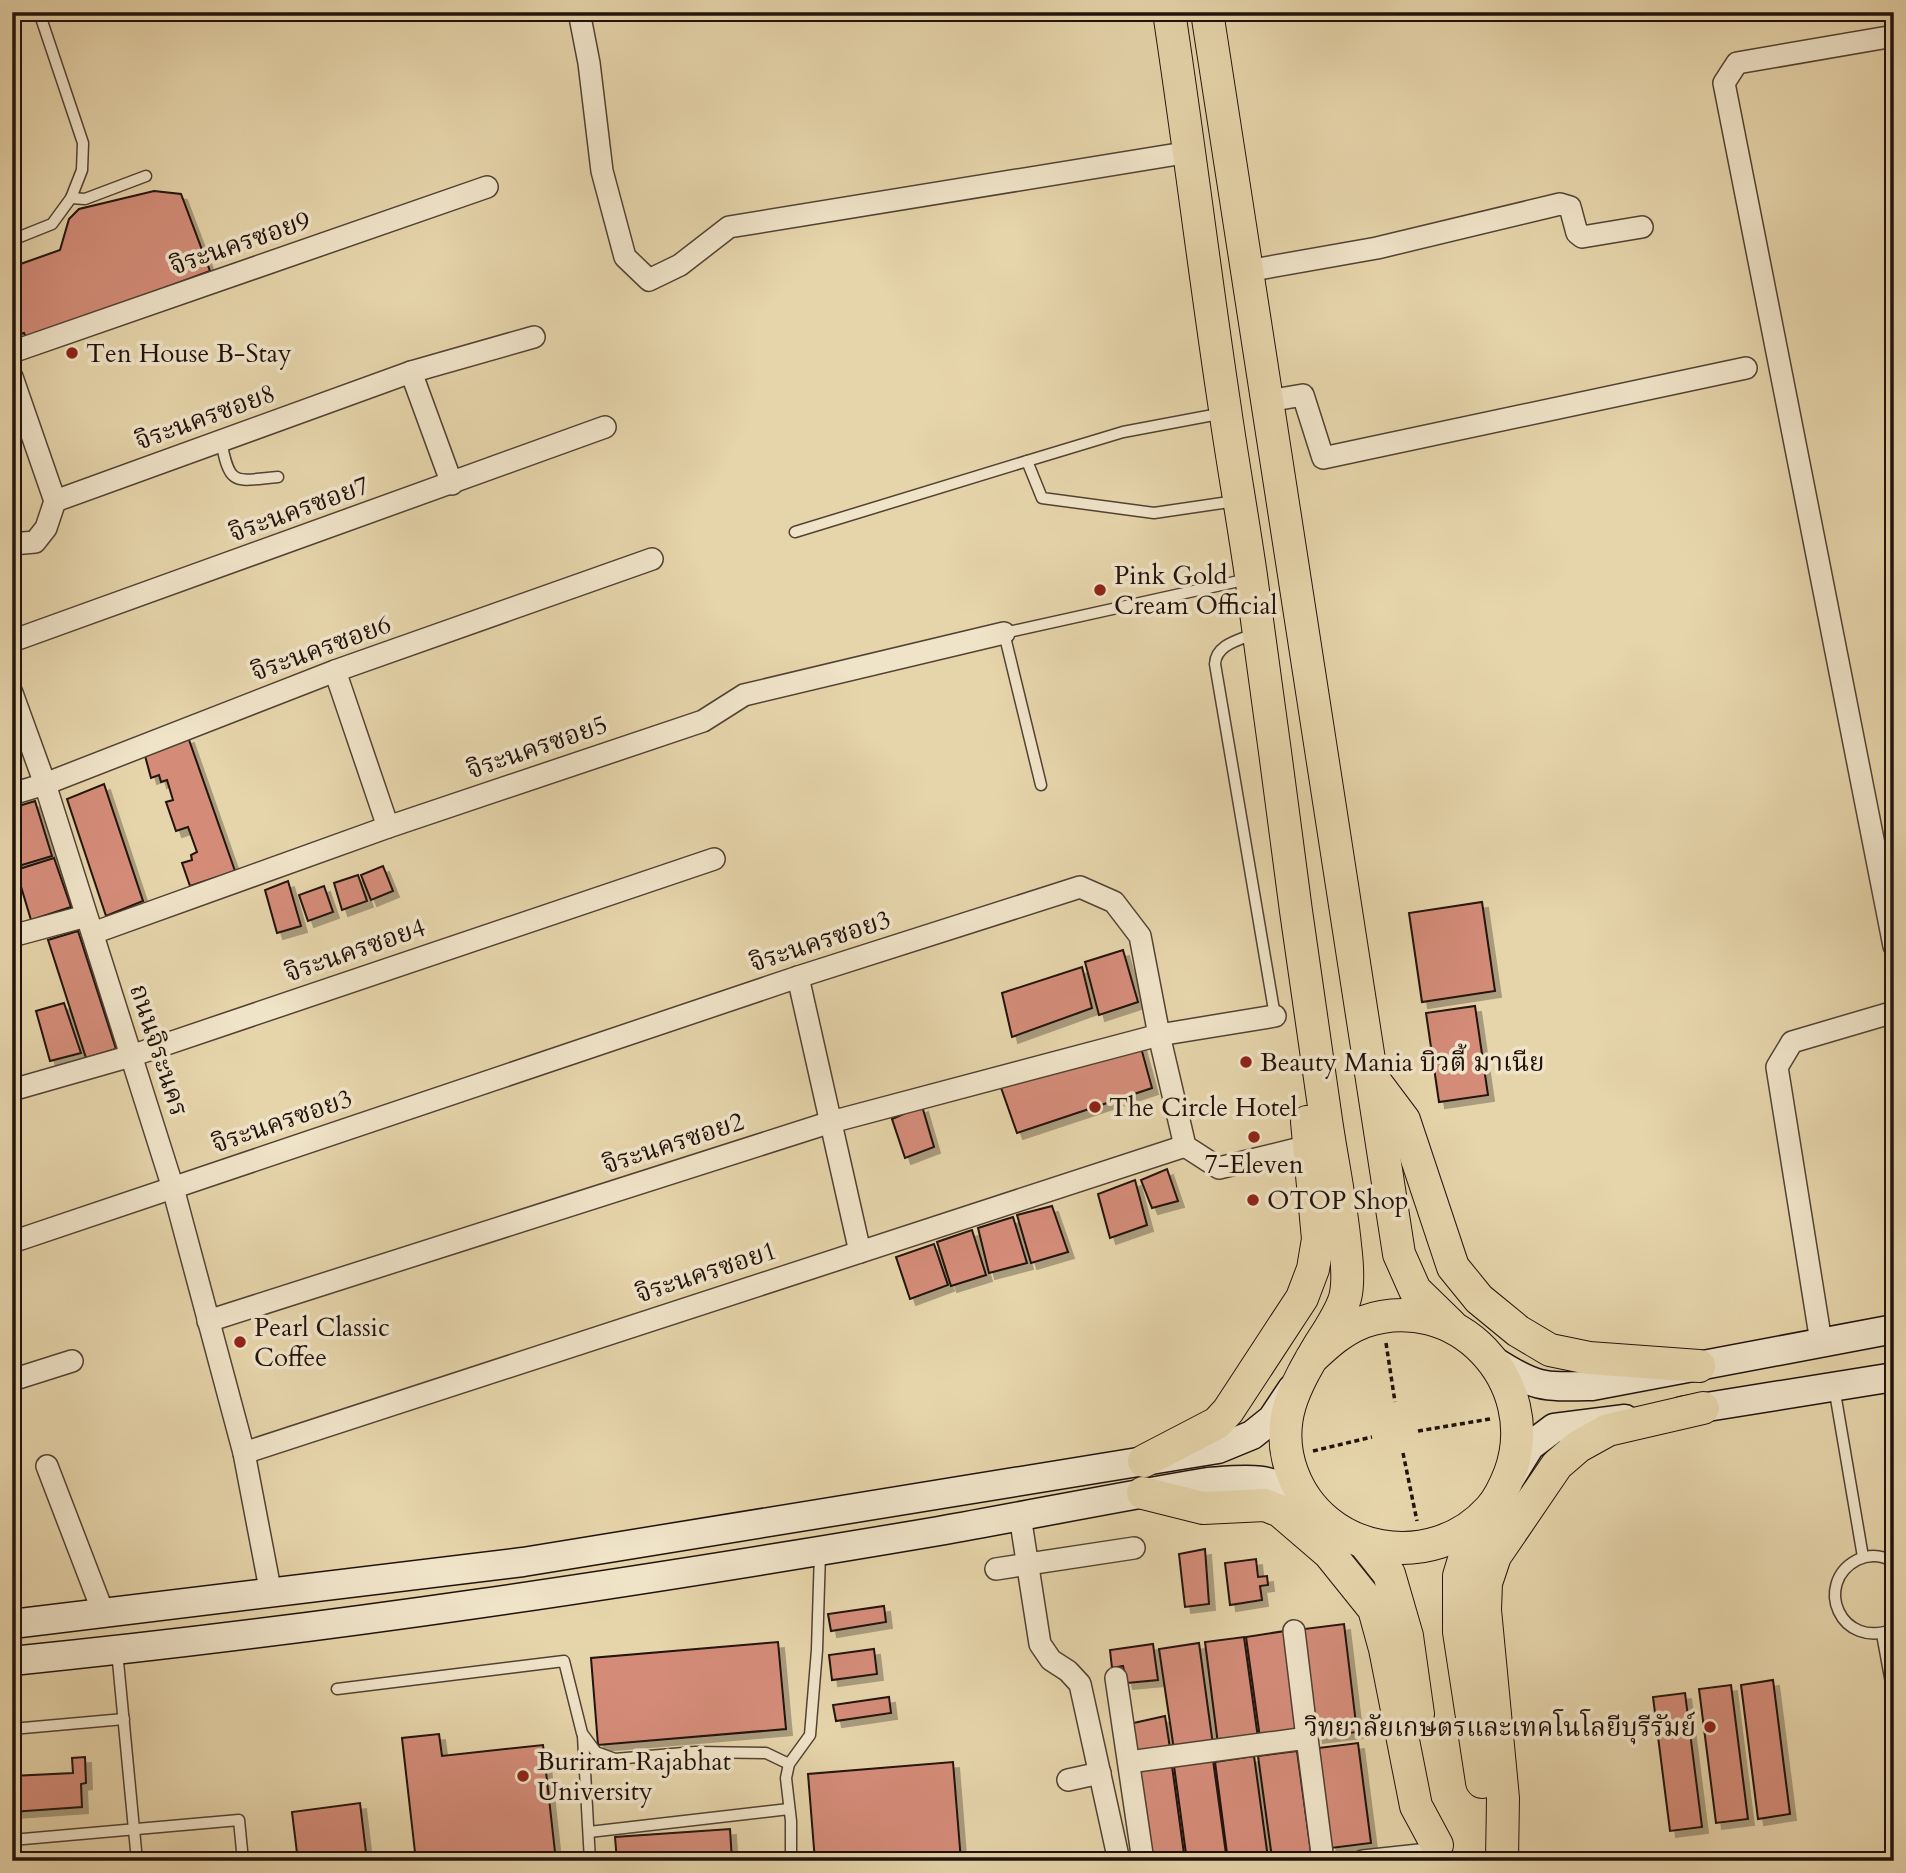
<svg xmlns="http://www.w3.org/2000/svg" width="1906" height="1873" font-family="Cardo,'Noto Serif Thai',serif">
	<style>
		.building { fill: #d48c79; stroke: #21120c; stroke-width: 2; filter: url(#shadow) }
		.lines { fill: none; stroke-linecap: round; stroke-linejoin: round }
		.service-casing { stroke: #524234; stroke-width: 13 }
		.minor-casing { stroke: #524234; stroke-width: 24 }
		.secondary-casing { stroke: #21120c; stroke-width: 31 }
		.primary-casing { stroke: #21120c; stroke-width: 34 }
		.path { stroke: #21120c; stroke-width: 3.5; stroke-dasharray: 5 3.5; stroke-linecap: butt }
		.service { stroke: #efe3c8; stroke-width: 10 }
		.minor { stroke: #efe3c8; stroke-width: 21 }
		.secondary { stroke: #efe3c8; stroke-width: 28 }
		.primary { stroke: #e6d4aa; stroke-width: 32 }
		.poi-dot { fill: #8f2418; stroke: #efe3c8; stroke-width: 2.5 }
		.labels { text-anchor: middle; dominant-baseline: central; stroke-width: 7; stroke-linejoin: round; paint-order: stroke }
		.street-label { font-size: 26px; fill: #21120c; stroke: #efe3c8 }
		.poi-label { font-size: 26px; fill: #21120c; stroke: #efe3c8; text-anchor: start }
	</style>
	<defs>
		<filter id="shadow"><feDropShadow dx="6" dy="6" stdDeviation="0" flood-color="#0004"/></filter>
	</defs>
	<rect width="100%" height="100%" fill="#e6d4aa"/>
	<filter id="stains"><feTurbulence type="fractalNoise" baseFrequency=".00286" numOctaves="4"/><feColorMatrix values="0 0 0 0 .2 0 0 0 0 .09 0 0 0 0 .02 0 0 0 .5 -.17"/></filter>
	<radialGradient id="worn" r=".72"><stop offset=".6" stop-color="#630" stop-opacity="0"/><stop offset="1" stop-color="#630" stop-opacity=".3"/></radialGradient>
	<g class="building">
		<polygon points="154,191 181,194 210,271 27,339 24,333 16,335 12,322 12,267 60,250 69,219 79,209"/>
		<polygon points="188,737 235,871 190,886 182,863 192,860 191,855 197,852 188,827 176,831 166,802 173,800 167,780 161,782 159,775 151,778 144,752"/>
		<polygon points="104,784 143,901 106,916 67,799"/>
		<polygon points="35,801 52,856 12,868 12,808"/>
		<polygon points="54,858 71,907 31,920 16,870"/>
		<polygon points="383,866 393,891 371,900 361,875"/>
		<polygon points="358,875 367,901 342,910 334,883"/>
		<polygon points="288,881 301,926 277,933 265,890"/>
		<polygon points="324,886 333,912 308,921 299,895"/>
		<polygon points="1482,902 1495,991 1422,1002 1409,913"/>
		<polygon points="78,931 116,1049 86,1058 48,940"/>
		<polygon points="1123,950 1138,1002 1099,1015 1085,962"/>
		<polygon points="1082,967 1092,1008 1012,1037 1002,993"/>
		<polygon points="64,1003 81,1053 50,1061 36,1011"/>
		<polygon points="1475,1006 1488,1095 1439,1102 1426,1013"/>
		<polygon points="1140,1044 1152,1088 1017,1133 999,1082"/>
		<polygon points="922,1106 934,1147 905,1158 892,1119"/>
		<polygon points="1167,1169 1178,1201 1152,1208 1141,1180"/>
		<polygon points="1135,1180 1147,1225 1110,1238 1098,1194"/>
		<polygon points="1052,1206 1068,1252 1031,1263 1017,1215"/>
		<polygon points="1013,1217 1027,1263 989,1273 978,1228"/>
		<polygon points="972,1230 986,1275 951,1286 937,1242"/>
		<polygon points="934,1244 948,1285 910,1299 896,1257"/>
		<polygon points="1205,1549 1209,1604 1185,1607 1179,1554"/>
		<polygon points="1256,1559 1258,1577 1267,1576 1268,1585 1260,1586 1262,1600 1230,1605 1225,1563"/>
		<polygon points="884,1606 886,1622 831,1631 828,1614"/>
		<polygon points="1344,1624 1357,1732 1317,1737 1304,1629"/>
		<polygon points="1285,1631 1299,1732 1260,1738 1246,1637"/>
		<polygon points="1244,1637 1258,1738 1218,1744 1205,1642"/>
		<polygon points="778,1642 786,1729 598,1745 591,1658"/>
		<polygon points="1199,1643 1213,1745 1174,1750 1159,1649"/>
		<polygon points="1153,1644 1158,1680 1127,1683 1123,1666 1112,1668 1110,1650"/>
		<polygon points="874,1649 877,1674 832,1680 829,1655"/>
		<polygon points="1773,1680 1790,1814 1758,1819 1741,1685"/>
		<polygon points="1731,1685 1748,1819 1716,1823 1699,1689"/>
		<polygon points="1685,1693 1702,1827 1670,1831 1653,1697"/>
		<polygon points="889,1697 891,1713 836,1721 833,1705"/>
		<polygon points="1165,1716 1170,1748 1133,1753 1129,1724"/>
		<polygon points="439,1734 442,1756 543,1745 556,1861 416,1861 402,1738"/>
		<polygon points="1358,1743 1371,1843 1331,1848 1318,1748"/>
		<polygon points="1297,1751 1311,1852 1272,1858 1258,1756"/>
		<polygon points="1254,1756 1268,1858 1228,1861 1215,1762"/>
		<polygon points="85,1757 86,1783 81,1784 82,1807 12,1812 12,1776 73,1773 72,1758"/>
		<polygon points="1213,1760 1227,1861 1187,1861 1174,1766"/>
		<polygon points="953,1762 961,1861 815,1861 808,1774"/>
		<polygon points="1172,1766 1185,1861 1145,1861 1133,1771"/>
		<polygon points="360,1803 367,1861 298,1861 292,1812"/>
		<polygon points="730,1829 732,1861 617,1861 615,1837"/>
	</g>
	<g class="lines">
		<defs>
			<g id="service">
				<polyline points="71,198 85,199 146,176"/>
				<polyline points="12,240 52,224 71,198 82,170 83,143 39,12"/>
				<polyline points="1224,413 1123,432 1027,461 1042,498 1154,513 1236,501"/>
				<path d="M221,441c9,46 13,40 57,36"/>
				<polyline points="795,532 1027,461"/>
				<path d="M1256,633c-16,7 -40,11 -41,31l60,352"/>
				<polyline points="1041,785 1004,633 1248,579"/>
				<polyline points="1834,1387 1863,1557"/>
				<path d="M1894,1562c-12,-7 -25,-8 -37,-2 -44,23 -17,91 37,69"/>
				<polyline points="1882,1634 1894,1699"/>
				<polyline points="117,1651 137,1861"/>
				<polyline points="337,1689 564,1661 582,1733 596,1752 615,1759 695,1752 766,1753 789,1764"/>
				<polyline points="12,1729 124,1719"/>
				<polyline points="583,1736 590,1861"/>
				<polyline points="589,1832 789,1809"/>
				<polyline points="12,1840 239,1820 243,1861"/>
				<polyline points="791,1861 791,1821 786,1778 789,1764 810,1735 817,1650 820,1552"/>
			</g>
			<g id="minor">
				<polyline points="579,12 589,63 602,171 625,257 649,280 680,265 729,227 1190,152"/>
				<polyline points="1894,36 1737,63 1724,83 1894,946"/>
				<polyline points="1247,271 1377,248 1560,204 1570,207 1577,233 1582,237 1642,227"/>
				<polyline points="12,352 487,187"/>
				<polyline points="411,372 452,484"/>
				<polyline points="12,377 55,501 46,528 35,542 12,544"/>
				<polyline points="1268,401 1303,395 1323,458 1746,368"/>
				<polyline points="55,501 411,372 534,337"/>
				<polyline points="12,641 605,427"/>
				<polyline points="335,671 388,827"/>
				<polyline points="12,693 45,784 173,1188 244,1453 271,1594"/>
				<polyline points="12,794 45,784 335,671 652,559"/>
				<polyline points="93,933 388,827 703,721 744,695 1004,633"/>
				<polyline points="12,936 86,916"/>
				<polyline points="798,977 860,1252"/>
				<polyline points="12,1090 131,1056 714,859"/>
				<polyline points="12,1242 798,977 1080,887 1114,902 1140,936 1159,1035 1185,1146 1219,1168 1309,1146"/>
				<polyline points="208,1321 831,1122 1159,1035 1275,1016"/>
				<polyline points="1821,1342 1777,1067 1792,1042 1894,1012"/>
				<polyline points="12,1380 72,1361"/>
				<polyline points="244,1453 1185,1146"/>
				<polyline points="47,1466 103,1612"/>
				<polyline points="1020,1516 1040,1644 1051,1660 1068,1671 1080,1684 1119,1861"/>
				<polyline points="996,1569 1134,1548"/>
				<polyline points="1294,1631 1307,1738"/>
				<polyline points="1116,1678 1143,1861"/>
				<polyline points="1129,1762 1307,1738 1323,1861"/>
				<polyline points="1068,1780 1100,1773"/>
				<polyline points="1363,1861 1438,1853"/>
			</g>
			<g id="secondary">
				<path d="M1494,1361c42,27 49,26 98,25l302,-57"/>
				<polyline points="1682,1411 1894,1377"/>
				<polyline points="1511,1477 1530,1446 1554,1428 1625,1419"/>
				<polyline points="12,1624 523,1562 1218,1449 1252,1435 1272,1419 1292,1389"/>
				<path d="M12,1661c310,-31 620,-78 927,-130 90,-16 179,-34 269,-49 41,-3 58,-6 95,14"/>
			</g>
			<g id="primary">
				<path d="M1169,12c20,132 36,265 56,397 8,56 18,111 26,167 16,112 30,223 45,335 10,70 20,139 30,209 6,41 15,83 19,125 2,16 4,38 0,53 -5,16 -16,32 -25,46 -25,42 -46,78 -28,128 30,83 140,102 198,37 9,-10 15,-23 20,-36 33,-91 -54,-184 -147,-151 -21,8 -36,22 -52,37"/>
				<polyline points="1207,12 1399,1254 1415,1290 1451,1325"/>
				<polyline points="1374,1080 1404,1120 1453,1267 1479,1299 1518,1331 1550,1350 1589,1358 1699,1366"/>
				<polyline points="1144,1461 1217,1423 1228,1411 1302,1298 1313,1269 1318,1239 1307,1122"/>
				<polyline points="1143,1493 1203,1508 1265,1505 1280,1511 1329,1553 1374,1609 1385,1649 1416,1806 1437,1845"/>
				<polyline points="1366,1545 1389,1574 1407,1636 1418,1714"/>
				<polyline points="1482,1782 1459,1632 1459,1576 1469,1543 1484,1519"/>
				<polyline points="1502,1861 1503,1798 1485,1610 1486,1583 1495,1556 1557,1465 1579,1446 1608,1430 1703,1408"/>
			</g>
		</defs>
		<use href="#service" class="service-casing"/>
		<use href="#minor" class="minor-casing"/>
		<use href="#secondary" class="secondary-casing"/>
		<use href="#primary" class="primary-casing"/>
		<g class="path">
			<polyline points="1386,1343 1395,1402"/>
			<polyline points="1418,1431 1490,1419"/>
			<polyline points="1313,1451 1372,1437"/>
			<polyline points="1403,1453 1417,1521"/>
		</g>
		<use href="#service" class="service"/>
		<use href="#minor" class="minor"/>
		<use href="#secondary" class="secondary"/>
		<use href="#primary" class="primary"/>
	</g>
	<g class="poi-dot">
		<circle cx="72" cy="353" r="7"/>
		<circle cx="1100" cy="590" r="7"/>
		<circle cx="1246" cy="1062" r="7"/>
		<circle cx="1095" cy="1107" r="7"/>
		<circle cx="1254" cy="1137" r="7"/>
		<circle cx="1253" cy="1200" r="7"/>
		<circle cx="240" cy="1342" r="7"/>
		<circle cx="1710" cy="1727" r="7"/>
		<circle cx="523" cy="1776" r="7"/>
	</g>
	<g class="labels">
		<g class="street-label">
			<text transform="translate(240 243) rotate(-19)">จิระนครซอย9</text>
			<text transform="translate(205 417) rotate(-20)">จิระนครซอย8</text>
			<text transform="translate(299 509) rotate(-20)">จิระนครซอย7</text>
			<text transform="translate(321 648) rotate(-20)">จิระนครซอย6</text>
			<text transform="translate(537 747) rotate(-19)">จิระนครซอย5</text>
			<text transform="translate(820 941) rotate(-18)">จิระนครซอย3</text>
			<text transform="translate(355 950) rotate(-19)">จิระนครซอย4</text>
			<text transform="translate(159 1050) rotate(72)">ถนนจิระนคร</text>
			<text transform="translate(282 1121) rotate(-19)">จิระนครซอย3</text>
			<text transform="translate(673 1143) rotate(-18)">จิระนครซอย2</text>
			<text transform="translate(706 1272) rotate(-18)">จิระนครซอย1</text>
		</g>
		<g class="poi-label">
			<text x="86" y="353">Ten House B-Stay</text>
			<text x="1114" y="575">Pink Gold<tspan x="1114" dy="30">Cream Official</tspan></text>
			<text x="1260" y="1062">Beauty Mania บิวตี้ มาเนีย</text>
			<text x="1109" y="1107">The Circle Hotel</text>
			<text x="1254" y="1164" text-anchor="middle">7-Eleven</text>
			<text x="1267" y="1200">OTOP Shop</text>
			<text x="254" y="1327">Pearl Classic<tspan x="254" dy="30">Coffee</tspan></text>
			<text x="1696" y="1727" text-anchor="end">วิทยาลัยเกษตรและเทคโนโลยีบุรีรัมย์</text>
			<text x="537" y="1761">Buriram Rajabhat<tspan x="537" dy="30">University</tspan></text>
		</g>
	</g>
	<rect width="1906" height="1873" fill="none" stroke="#e6d4aa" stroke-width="42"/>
	<rect x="14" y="14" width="1878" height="1845" fill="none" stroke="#21120c" stroke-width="3.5"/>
	<rect x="21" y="21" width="1864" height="1831" fill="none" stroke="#21120c" stroke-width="2"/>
	<rect width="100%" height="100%" filter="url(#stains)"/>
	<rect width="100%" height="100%" fill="url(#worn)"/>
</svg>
